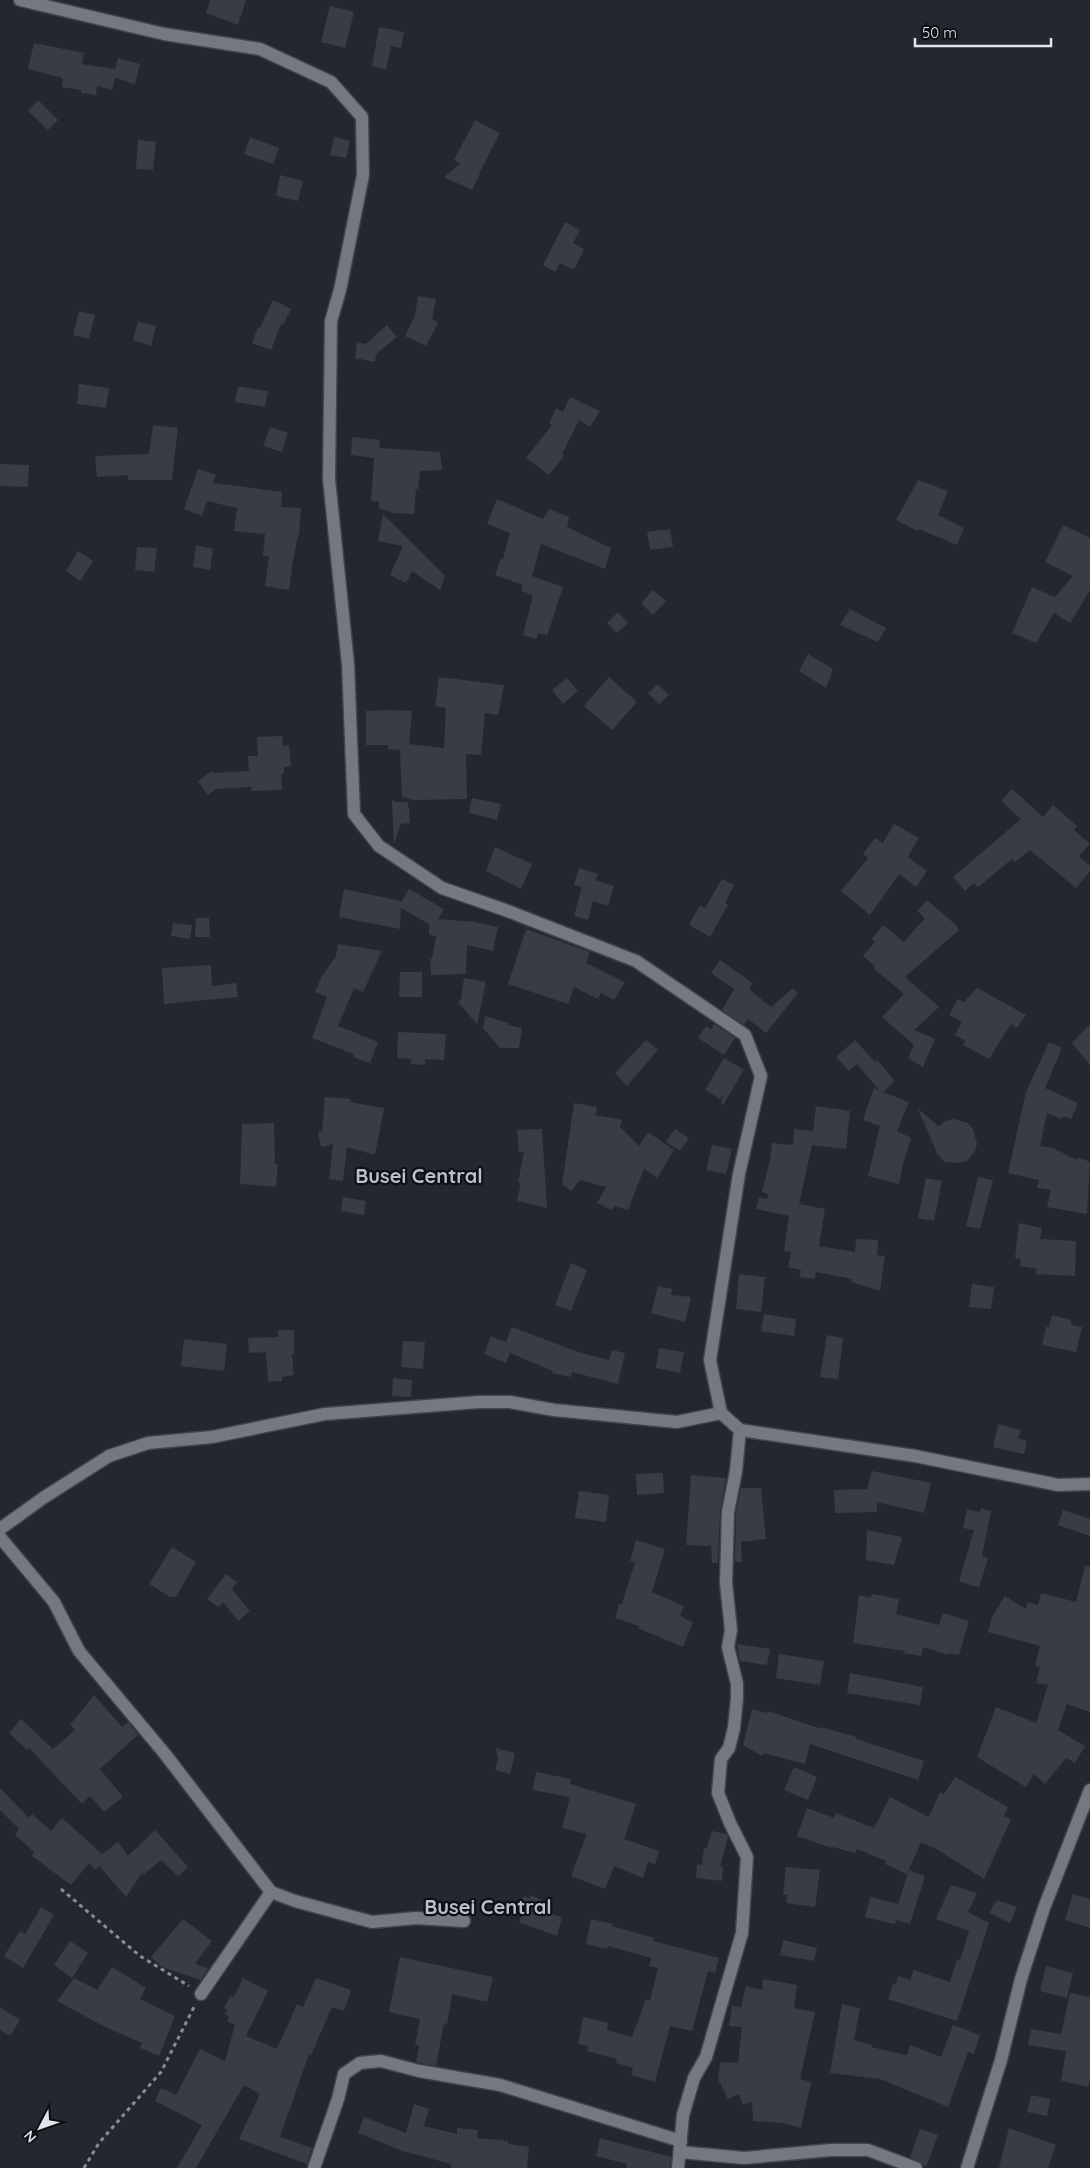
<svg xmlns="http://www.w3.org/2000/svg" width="1090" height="2168" font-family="Quicksand,sans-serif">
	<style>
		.building { fill: #383c46 }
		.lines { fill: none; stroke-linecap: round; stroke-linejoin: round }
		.minor-casing { stroke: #40434b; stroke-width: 15 }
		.path { stroke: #8a8c94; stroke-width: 3; stroke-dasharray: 4 4; stroke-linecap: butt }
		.minor { stroke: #747883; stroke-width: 12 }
		.labels { text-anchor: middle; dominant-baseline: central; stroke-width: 4.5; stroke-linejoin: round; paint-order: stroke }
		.quarter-label { font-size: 20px; font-weight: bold; fill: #bbbfcb; stroke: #0e1014 }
	</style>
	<rect width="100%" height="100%" fill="#242730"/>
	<g class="building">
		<polygon points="210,0 246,0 238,25 206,13"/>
		<polygon points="330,6 354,12 345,48 321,42"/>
		<polygon points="379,27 404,32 401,48 391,46 386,70 372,66"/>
		<polygon points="34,43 84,53 82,64 115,69 118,58 140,64 135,84 115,78 112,90 97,86 96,95 81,93 81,90 62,87 63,78 28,69"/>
		<polygon points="38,100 58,120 48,130 28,111"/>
		<polygon points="475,120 500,133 479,174 480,174 472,190 444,177 460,164 454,160"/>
		<polygon points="250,137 279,148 273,164 244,154"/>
		<polygon points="334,137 350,141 346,158 330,155"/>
		<polygon points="138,140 156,142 153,170 136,169"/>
		<polygon points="280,175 303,181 298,201 276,196"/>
		<polygon points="565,222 580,230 573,243 584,249 574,270 560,263 555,272 543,265"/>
		<polygon points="418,296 436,299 432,319 438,323 426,346 405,336 415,315"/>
		<polygon points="273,300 291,309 283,325 281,324 271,350 252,343 258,327 260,328"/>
		<polygon points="79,311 95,315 89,339 73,335"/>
		<polygon points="138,322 156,326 151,346 133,340"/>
		<polygon points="387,325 397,337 376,354 375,362 355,358 357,342 366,344"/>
		<polygon points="79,384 109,388 106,408 77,404"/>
		<polygon points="238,386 268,391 265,407 235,402"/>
		<polygon points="570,397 600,411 590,427 579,420 562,454 564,456 549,475 526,458 552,425 549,423 556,408 563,412"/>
		<polygon points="153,425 178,428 172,480 128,480 128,475 97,477 95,456 149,454"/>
		<polygon points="270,427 288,433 282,452 263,446"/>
		<polygon points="352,437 380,440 379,448 440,452 442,470 420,471 418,489 416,489 414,514 393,513 379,508 379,502 371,501 374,458 351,455"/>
		<polygon points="0,464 29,465 28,487 0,486"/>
		<polygon points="198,469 216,475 213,483 282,492 281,507 301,508 299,535 298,535 293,560 289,590 265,586 269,556 263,556 265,534 234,531 237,508 207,501 202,516 184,509"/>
		<polygon points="918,480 948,491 938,515 964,528 957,545 919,529 918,531 896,520"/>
		<polygon points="497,499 543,519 549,509 569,517 567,527 611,548 605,569 541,544 532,576 563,587 547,636 538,633 536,639 523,635 533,595 521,591 523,585 495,575 501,558 503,559 510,533 487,524"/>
		<polygon points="383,514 445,576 440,590 412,571 406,583 390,575 403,546 378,541"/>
		<polygon points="1063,525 1090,538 1090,590 1070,623 1054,613 1036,643 1012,633 1032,587 1055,597 1073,576 1045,562"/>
		<polygon points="670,529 673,547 650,550 647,532"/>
		<polygon points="196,545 213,549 210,570 193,567"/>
		<polygon points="137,547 157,548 154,572 135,570"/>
		<polygon points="78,551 93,561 80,581 66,571"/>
		<polygon points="653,590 666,601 653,615 641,603"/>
		<polygon points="850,609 886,628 878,642 840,625"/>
		<polygon points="618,612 628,623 617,633 607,623"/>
		<polygon points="808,654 833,669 826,688 799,671"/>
		<polygon points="439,677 504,685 498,715 485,713 481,755 466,754 467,799 414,800 402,797 400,750 388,749 388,745 366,745 366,711 391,710 412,711 409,744 444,748 446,708 435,706"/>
		<polygon points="609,677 637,702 612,730 584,706"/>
		<polygon points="567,678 578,691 563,704 552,690"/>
		<polygon points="658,684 669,695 659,704 648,693"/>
		<polygon points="282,736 283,746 289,745 291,766 284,767 284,774 281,774 282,790 251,791 251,787 216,789 208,795 198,781 212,771 214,773 249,771 248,756 258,756 257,737"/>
		<polygon points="1012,789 1043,817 1053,805 1077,826 1074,830 1090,844 1079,856 1090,866 1090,871 1076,888 1030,850 1015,862 1012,859 978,887 973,883 965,891 953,877 1021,819 1001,801"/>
		<polygon points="472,798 501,804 497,820 469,813"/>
		<polygon points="392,800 397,802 409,802 407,807 409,808 410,823 401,824 394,844"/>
		<polygon points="894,824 919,838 908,857 927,871 916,887 899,874 870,915 841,891 868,858 863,854 875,838 883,843"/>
		<polygon points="495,847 532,864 521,889 486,871"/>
		<polygon points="579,868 598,874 595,880 614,886 608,906 593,901 588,920 574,916 582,887 574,885"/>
		<polygon points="722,879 734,885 725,903 728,905 710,937 689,925 700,905 705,908"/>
		<polygon points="344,889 401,901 401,903 409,889 444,909 438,919 475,922 498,927 493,951 467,945 466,974 431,975 430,959 432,959 436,936 429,935 429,924 401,908 400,929 339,917"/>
		<polygon points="927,900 956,925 959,930 905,977 939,1007 914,1030 935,1039 923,1067 908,1058 914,1045 882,1017 904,994 873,968 875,966 863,956 875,942 872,939 883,925 904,942 925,918 917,911"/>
		<polygon points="196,918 209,918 210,937 195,937"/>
		<polygon points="173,923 192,925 190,939 171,936"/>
		<polygon points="526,929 590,952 586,963 625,982 614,1000 601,993 598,999 574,987 568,1004 508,984"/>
		<polygon points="338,944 382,951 363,992 354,988 338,1026 378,1042 370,1063 353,1057 354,1054 312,1038 327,997 315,992 322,976 336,956"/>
		<polygon points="720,960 753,983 749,989 771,1007 793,988 798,993 766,1033 748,1019 744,1025 722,1010 734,989 711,973"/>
		<polygon points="211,965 212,986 236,983 238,997 164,1004 162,968"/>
		<polygon points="400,972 422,972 422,997 399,997"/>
		<polygon points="464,978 486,982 477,1024 458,1002 461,999"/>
		<polygon points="977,988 1026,1015 1017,1028 1011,1024 989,1059 963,1045 966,1041 955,1035 962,1022 949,1015 958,999 964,1002"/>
		<polygon points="485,1016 508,1023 508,1025 522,1028 519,1048 500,1048 483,1028"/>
		<polygon points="714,1024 735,1038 724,1055 698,1038 706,1026 711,1029"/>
		<polygon points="1090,1024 1090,1065 1072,1043"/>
		<polygon points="398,1032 446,1034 444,1060 425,1059 425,1065 411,1064 411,1059 397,1058"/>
		<polygon points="646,1040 658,1050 627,1086 615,1073"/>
		<polygon points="855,1040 875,1062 877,1060 895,1081 883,1092 909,1102 897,1131 911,1138 903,1164 899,1184 868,1176 880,1126 863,1120 874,1088 880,1091 857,1064 849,1071 836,1057"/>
		<polygon points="1049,1042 1062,1048 1045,1088 1078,1103 1071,1119 1064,1116 1062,1119 1047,1113 1040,1146 1053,1148 1077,1160 1078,1157 1090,1162 1087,1214 1047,1207 1051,1190 1037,1188 1039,1180 1008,1173 1026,1092"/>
		<polygon points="724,1058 744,1070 723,1105 721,1104 723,1095 720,1099 705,1090"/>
		<polygon points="325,1097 351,1099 350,1102 384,1108 375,1155 347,1147 343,1181 329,1179 333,1144 321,1147 318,1132 322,1131"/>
		<polygon points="574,1103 597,1107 596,1115 622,1120 620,1127 639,1146 648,1132 674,1150 657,1178 644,1169 628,1210 614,1206 612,1210 597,1203 606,1187 580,1180 571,1191 562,1184"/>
		<polygon points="816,1106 850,1111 846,1149 812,1145 799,1204 825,1209 819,1246 855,1252 856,1239 878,1240 877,1255 885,1256 880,1291 851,1282 852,1279 816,1272 815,1279 799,1277 801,1270 788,1267 791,1252 784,1251 789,1216 756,1209 759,1197 767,1199 768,1194 762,1192 770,1159 772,1143 793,1145 794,1129 813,1131"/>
		<polygon points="918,1109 938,1126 946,1121 954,1119 968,1123 973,1129 977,1144 975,1151 967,1161 956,1163 944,1162 937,1153"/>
		<polygon points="274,1123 275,1164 278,1164 276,1187 240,1184 242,1124"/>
		<polygon points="542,1129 547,1208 517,1201 521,1183 518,1182 524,1152 519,1152 517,1130"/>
		<polygon points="675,1129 689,1138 680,1151 666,1142"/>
		<polygon points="712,1145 732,1149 726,1174 706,1170"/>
		<polygon points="978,1177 993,1180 980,1229 966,1226"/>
		<polygon points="926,1178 942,1181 934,1221 918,1218"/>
		<polygon points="343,1197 366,1201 364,1215 341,1211"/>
		<polygon points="1019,1223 1042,1228 1040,1239 1076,1241 1075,1276 1036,1274 1037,1269 1020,1266 1021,1259 1015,1258"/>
		<polygon points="571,1263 587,1270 571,1311 555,1305"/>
		<polygon points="739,1274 765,1277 761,1312 736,1309"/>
		<polygon points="972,1284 994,1287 991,1309 969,1307"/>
		<polygon points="658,1286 672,1289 671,1295 691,1297 685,1322 651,1313"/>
		<polygon points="764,1314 796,1319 794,1336 761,1331"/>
		<polygon points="1052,1315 1071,1320 1071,1325 1082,1327 1076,1352 1042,1345 1046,1327 1049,1327"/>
		<polygon points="512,1327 581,1353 609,1360 612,1350 625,1353 618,1384 572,1372 571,1377 552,1373 553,1371 510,1353 506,1363 484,1354 491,1336 506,1342"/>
		<polygon points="278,1330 294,1330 294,1354 292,1354 294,1375 282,1377 282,1381 268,1382 266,1352 249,1353 248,1338 278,1337"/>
		<polygon points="827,1335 843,1338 838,1379 820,1377"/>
		<polygon points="184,1339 227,1344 224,1371 181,1366"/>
		<polygon points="403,1341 425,1342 423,1369 401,1367"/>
		<polygon points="659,1348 684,1352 680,1373 656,1368"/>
		<polygon points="393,1378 412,1380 411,1397 392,1396"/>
		<polygon points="998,1424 1021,1430 1018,1438 1027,1441 1024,1454 993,1447"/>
		<polygon points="872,1471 931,1483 924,1513 877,1502 877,1512 835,1513 834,1490 867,1489"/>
		<polygon points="663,1473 664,1493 637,1495 636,1474"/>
		<polygon points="691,1475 726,1478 720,1512 718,1563 712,1563 711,1544 710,1546 686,1545"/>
		<polygon points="741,1488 761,1488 766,1539 741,1542 742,1562 735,1562 736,1513"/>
		<polygon points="579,1491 609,1495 606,1522 575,1518"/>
		<polygon points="981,1508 991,1511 982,1556 988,1558 979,1588 959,1581 974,1530 963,1528 967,1509 980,1512"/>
		<polygon points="1063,1510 1090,1519 1090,1536 1058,1525"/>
		<polygon points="867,1530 902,1537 894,1565 866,1560"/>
		<polygon points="636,1540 665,1549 652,1592 684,1606 680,1616 693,1622 683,1647 638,1628 639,1626 615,1618 619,1604 622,1604 635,1562 630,1561"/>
		<polygon points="172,1547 196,1562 176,1597 170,1597 149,1584"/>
		<polygon points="1085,1566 1090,1566 1090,1712 1067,1704 1058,1730 1085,1746 1075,1763 1066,1758 1045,1784 1034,1774 1026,1787 977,1757 996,1707 1036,1723 1048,1685 1036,1683 1040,1667 1035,1666 1040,1646 988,1632 992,1617 1005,1596 1026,1609 1027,1602 1038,1605 1041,1593 1076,1602"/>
		<polygon points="226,1574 237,1582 232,1589 250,1611 238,1621 223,1602 218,1607 207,1599"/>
		<polygon points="872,1594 899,1599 896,1614 939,1625 943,1613 969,1621 959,1655 949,1653 948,1655 923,1647 921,1656 904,1653 905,1651 853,1643 859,1595 871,1598"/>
		<polygon points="737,1644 770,1649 767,1665 740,1661"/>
		<polygon points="779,1654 824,1661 820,1685 776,1678"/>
		<polygon points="850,1673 923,1687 920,1705 847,1693"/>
		<polygon points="94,1695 122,1727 128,1722 138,1735 100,1769 123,1797 104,1812 90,1796 82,1804 29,1748 27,1750 9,1733 21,1719 53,1749 75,1730 70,1725"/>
		<polygon points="752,1709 767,1713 768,1711 821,1729 822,1727 856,1737 856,1739 924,1761 918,1780 810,1744 805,1764 764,1753 762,1756 743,1745"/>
		<polygon points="496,1748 515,1753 510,1774 495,1770 498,1759"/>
		<polygon points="794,1767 817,1777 808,1800 784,1790"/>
		<polygon points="536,1772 571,1779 570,1784 636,1804 624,1839 659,1851 655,1864 648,1862 643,1878 614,1866 605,1889 571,1876 587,1834 562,1828 570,1797 533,1790"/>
		<polygon points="955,1777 1008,1807 1004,1816 1011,1819 984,1879 933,1847 933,1848 921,1842 907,1874 885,1864 886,1861 857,1849 855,1853 833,1847 832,1848 797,1836 807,1808 834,1818 836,1813 874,1828 890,1797 929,1817 940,1792 944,1794"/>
		<polygon points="0,1788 29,1818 32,1814 51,1831 62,1818 102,1854 118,1842 128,1856 155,1830 188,1867 178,1876 161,1860 144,1874 142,1873 126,1897 99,1866 96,1870 89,1863 71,1885 32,1856 34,1852 15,1835 19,1829 0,1810"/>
		<polygon points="712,1831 727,1834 728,1837 720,1867 723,1867 722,1881 696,1878 697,1864 702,1865 704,1848 707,1848"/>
		<polygon points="786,1867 820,1870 815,1907 786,1903 787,1895 783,1895"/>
		<polygon points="909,1870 925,1876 910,1924 896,1920 895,1924 865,1917 870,1897 898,1904"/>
		<polygon points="951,1885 977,1893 968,1912 989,1923 957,2021 888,1999 893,1983 896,1984 898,1976 910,1980 914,1970 950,1982 957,1959 960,1960 969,1931 936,1919"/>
		<polygon points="1073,1894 1090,1899 1090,1928 1065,1920"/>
		<polygon points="531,1895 552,1905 548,1913 562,1917 557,1936 519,1922 523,1913 517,1911 524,1896 530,1899"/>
		<polygon points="997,1900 1017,1907 1010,1923 989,1913"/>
		<polygon points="41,1907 54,1915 23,1968 4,1956 20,1931 25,1934"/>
		<polygon points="183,1919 212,1941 195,1964 208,1968 201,1980 162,1967 151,1957"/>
		<polygon points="591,1919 613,1924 612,1926 654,1938 653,1941 719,1958 715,1973 708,1971 692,2031 670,2026 655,2082 631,2075 633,2068 616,2063 617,2059 587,2051 588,2046 578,2044 583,2017 608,2023 607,2030 632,2037 646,1999 650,2001 658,1968 649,1966 651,1958 608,1946 607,1949 586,1944"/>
		<polygon points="783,1940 817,1948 814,1961 780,1955"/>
		<polygon points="70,1941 88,1953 72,1978 54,1965"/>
		<polygon points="400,1957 493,1977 487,2002 452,1994 447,2024 444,2023 436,2066 416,2062 419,2046 415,2045 420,2019 389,2012"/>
		<polygon points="1046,1966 1073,1973 1067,1998 1040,1991"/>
		<polygon points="112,1967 146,1988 140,1999 175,2016 159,2056 140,2048 142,2043 105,2027 57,2001 74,1978 97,1990"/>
		<polygon points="243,1978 268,1991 246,2036 277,2049 297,2004 303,2007 316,1978 351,1990 344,2011 332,2007 311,2055 309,2054 280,2137 312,2148 307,2164 239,2139 260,2094 244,2085 196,2168 177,2168 202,2125 155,2101 161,2088 176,2095 200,2049 225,2061 235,2025 227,2021 229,2017 225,2014 228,2010 224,2008 230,1996 234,1997"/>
		<polygon points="763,1979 797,1985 794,2008 815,2012 800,2079 811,2082 801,2128 782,2123 753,2121 752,2102 743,2105 739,2094 728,2099 718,2079 720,2062 738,2063 742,2027 729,2026 732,2006 741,2007 746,1986 762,1990"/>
		<polygon points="1070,1993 1090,1997 1090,2080 1088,2087 1061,2081 1066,2051 1028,2045 1031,2029 1061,2034"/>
		<polygon points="842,2004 860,2008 854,2040 872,2045 871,2047 907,2055 910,2045 941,2057 953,2025 980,2035 974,2054 968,2052 948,2107 880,2079 830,2073"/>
		<polygon points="0,2007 20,2020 10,2036 0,2030"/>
		<polygon points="1031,2095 1050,2099 1047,2116 1027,2112"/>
		<polygon points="414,2104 429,2109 424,2126 457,2134 457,2128 478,2130 477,2138 508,2141 508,2144 529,2147 527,2168 451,2168 451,2164 407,2152 407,2153 358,2133 364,2117 406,2133"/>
		<polygon points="1009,2128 1056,2145 1048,2168 999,2168"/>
		<polygon points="920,2129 938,2135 926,2167 919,2161 910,2157"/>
		<polygon points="600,2138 671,2157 670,2168 626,2168 627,2164 596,2156"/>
	</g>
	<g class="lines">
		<defs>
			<g id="minor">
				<polyline points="20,0 164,34 260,49 331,82 362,117 363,175 340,290 331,321 329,479 348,664 354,814 379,846 442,888 505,910 636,961 745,1035 761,1076 739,1174 710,1360 721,1413"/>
				<polyline points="0,1529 43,1498 109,1456 148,1443 212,1437 325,1414 479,1402 510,1402 554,1410 677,1422 721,1413 740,1430 915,1456 1058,1485 1090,1484"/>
				<polyline points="0,1537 54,1602 79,1651 165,1754 271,1892 201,1994"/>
				<polyline points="271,1892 295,1901 372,1922 416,1918 464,1921"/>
				<polyline points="680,2152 744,2158 831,2150 868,2150 916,2168"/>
				<polyline points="314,2168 338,2099 344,2074 360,2063 381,2061 419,2071 500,2085 681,2141"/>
				<polyline points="678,2168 683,2115 694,2078 706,2057 742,1933 747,1857 730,1823 718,1793 721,1759 729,1748 734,1728 737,1698 737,1684 728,1647 731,1630 726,1583 728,1512 736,1471 740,1430"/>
				<polyline points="967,2168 1001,2060 1021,1979 1044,1908 1090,1790"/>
			</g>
		</defs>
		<use href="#minor" class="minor-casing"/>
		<g class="path">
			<polyline points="61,1889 140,1956 189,1986"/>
			<polyline points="84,2168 99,2143 161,2072 194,2007"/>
		</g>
		<use href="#minor" class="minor"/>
	</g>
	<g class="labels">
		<g class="quarter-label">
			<text x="419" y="1175">Busei Central</text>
			<text x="488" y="1906">Busei Central</text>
		</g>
	</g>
	<g transform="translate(40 2128) rotate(229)" stroke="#0e1014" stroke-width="4" paint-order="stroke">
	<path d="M0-4L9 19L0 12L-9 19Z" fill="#e3e5ec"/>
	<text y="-8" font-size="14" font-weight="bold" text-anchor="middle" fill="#e3e5ec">N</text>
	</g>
	<path d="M915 38v8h136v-8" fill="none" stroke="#e3e5ec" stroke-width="2.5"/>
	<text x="922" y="38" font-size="15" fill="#e3e5ec" stroke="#0e1014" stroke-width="4" paint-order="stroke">50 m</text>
</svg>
